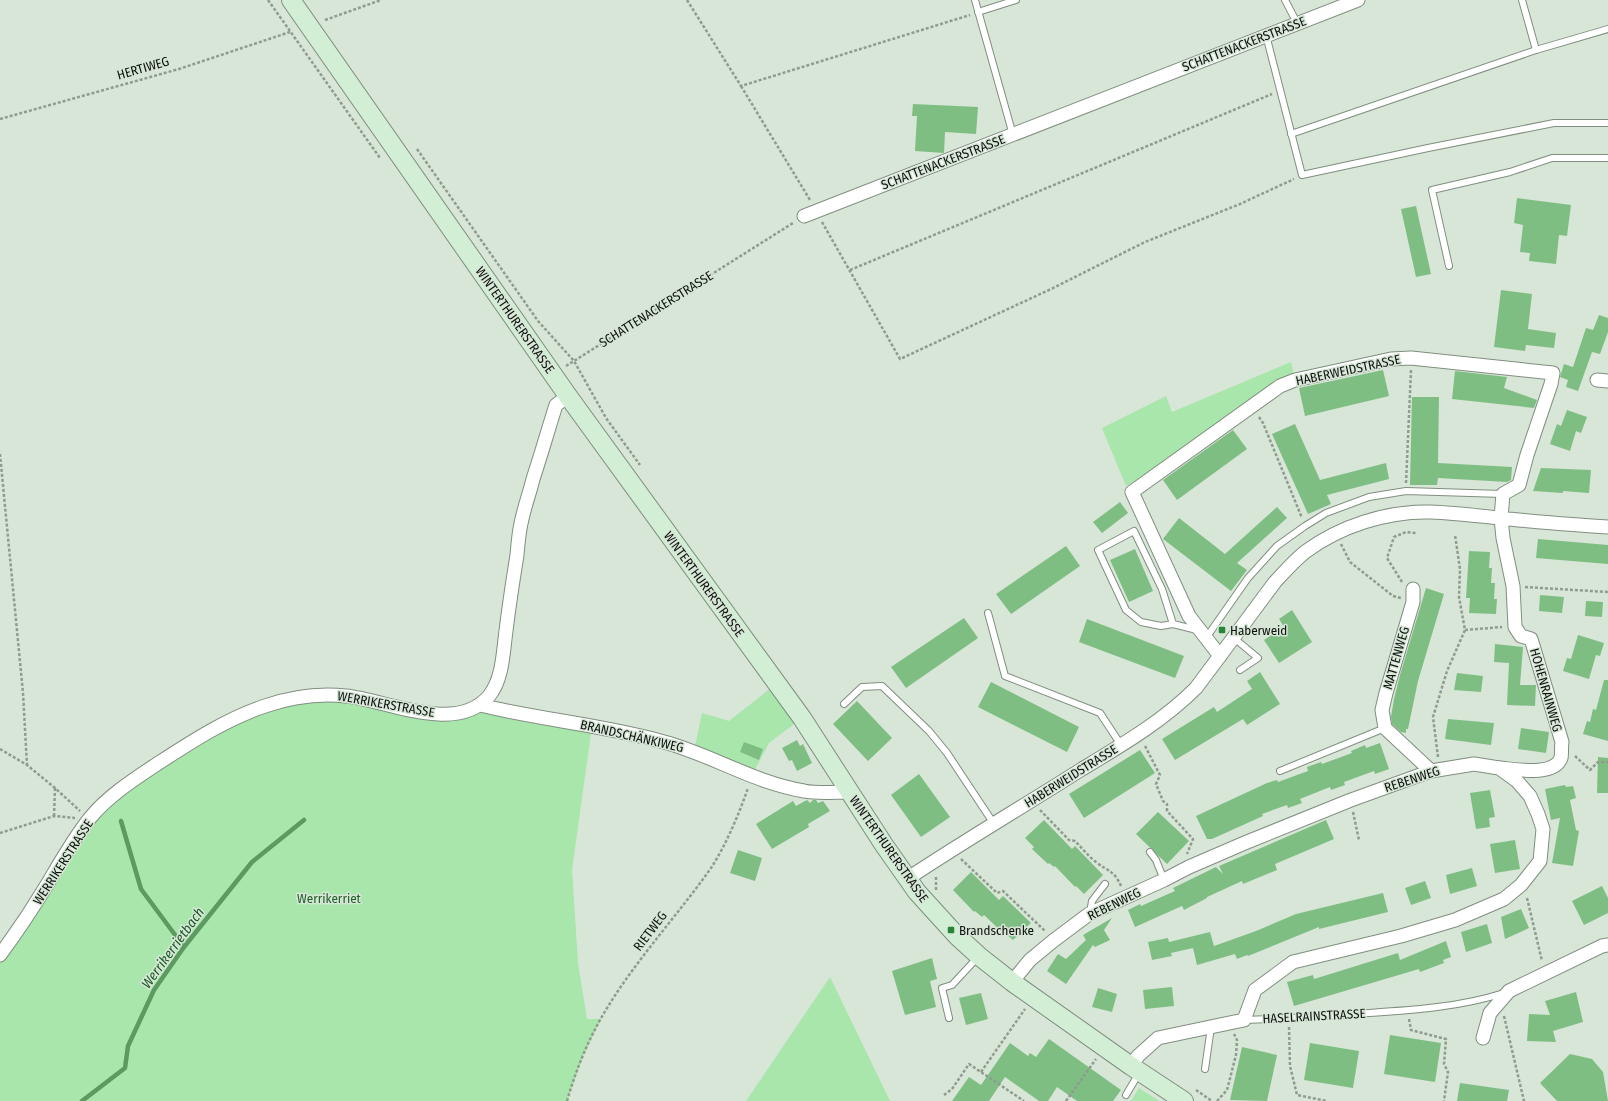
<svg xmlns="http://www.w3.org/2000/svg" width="1608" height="1101" font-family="'Fira Sans Condensed',sans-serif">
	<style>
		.green { fill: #a8e6ab }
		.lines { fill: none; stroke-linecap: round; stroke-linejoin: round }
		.stream { stroke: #5d9a61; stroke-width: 4.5 }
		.building { fill: #7fbe83 }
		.lane-casing { stroke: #808e80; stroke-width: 8 }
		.street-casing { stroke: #808e80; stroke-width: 15 }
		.secondary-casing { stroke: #808e80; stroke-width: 20 }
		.path { stroke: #8f9b8f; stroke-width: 2.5; stroke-dasharray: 3 2; stroke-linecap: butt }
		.lane { stroke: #fff; stroke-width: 6 }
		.street { stroke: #fff; stroke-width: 13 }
		.secondary { stroke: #d2eed4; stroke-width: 18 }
		.poi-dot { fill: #298638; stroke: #d7e6d7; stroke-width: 1.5 }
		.labels { text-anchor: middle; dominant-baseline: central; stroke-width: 3; stroke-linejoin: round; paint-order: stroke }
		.street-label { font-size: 13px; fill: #0d120d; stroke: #d7e6d7 }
		.poi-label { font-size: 13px; fill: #0d120d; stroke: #d7e6d7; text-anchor: start }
		.park-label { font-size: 13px; fill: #1f6028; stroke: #d7e6d7 }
		.water-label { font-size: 14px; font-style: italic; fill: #185a22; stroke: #d7e6d7 }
	</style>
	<rect width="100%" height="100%" fill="#d7e6d7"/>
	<g class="green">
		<polygon points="1291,362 1295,380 1190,450 1126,486 1102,428 1166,396 1172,412"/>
		<polygon points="776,684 802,718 769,743 752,775 694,751 702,713 729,721"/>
		<polygon points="304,696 417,712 480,705 592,726 572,870 578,963 587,1019 601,1019 584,1054 567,1101 0,1101 0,955 89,819 192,742"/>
		<polygon points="830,977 890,1101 746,1101"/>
		<polygon points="1139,1088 1159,1101 1131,1101"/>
	</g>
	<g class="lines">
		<g class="stream">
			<polyline points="121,821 141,889 184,947"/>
			<polyline points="82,1101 125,1068 128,1046 154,990 184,947 252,862 304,820"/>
		</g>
	</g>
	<g class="building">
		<polygon points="913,104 978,107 976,134 945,132 944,153 915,151 917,116 912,116"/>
		<polygon points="1517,198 1571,205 1567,236 1559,235 1556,264 1529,261 1530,253 1520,252 1523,225 1514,223"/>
		<polygon points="1416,206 1431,274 1416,277 1401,209"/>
		<polygon points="1501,290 1532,294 1528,329 1556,333 1554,348 1526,345 1525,351 1494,347"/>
		<polygon points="1599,315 1608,318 1608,332 1600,354 1592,352 1578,391 1566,387 1568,380 1560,377 1564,364 1573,367 1586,328 1593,330"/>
		<polygon points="1383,370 1389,396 1305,416 1299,388"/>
		<polygon points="1455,371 1507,377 1504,388 1537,400 1534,408 1452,399"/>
		<polygon points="1412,397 1439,397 1438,463 1512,467 1511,480 1507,482 1438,478 1437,485 1410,485"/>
		<polygon points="1567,410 1587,417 1581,433 1576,431 1570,451 1550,444 1557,424 1561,426"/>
		<polygon points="1295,424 1320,480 1386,463 1389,479 1327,495 1331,504 1308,514 1272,434"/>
		<polygon points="1233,430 1247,449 1177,500 1163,480"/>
		<polygon points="1541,468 1591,470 1589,493 1563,491 1563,493 1533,491"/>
		<polygon points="1120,502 1128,513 1102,533 1093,522"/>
		<polygon points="1277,507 1287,518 1237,563 1247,570 1231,591 1163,539 1179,518 1225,554"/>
		<polygon points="1538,539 1608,545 1608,564 1536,558"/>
		<polygon points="1066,546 1080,566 1011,614 996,594"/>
		<polygon points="1135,549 1153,591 1129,602 1110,560"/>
		<polygon points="1469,551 1490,552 1489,568 1492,568 1491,583 1495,583 1494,599 1497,599 1496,614 1469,613 1470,598 1466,598"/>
		<polygon points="1426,588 1444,594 1418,681 1408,729 1406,729 1406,733 1401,732 1392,724 1391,717 1394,699 1400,675"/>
		<polygon points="1540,595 1564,597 1562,613 1539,611"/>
		<polygon points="1586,601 1603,602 1602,617 1585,616"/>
		<polygon points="1292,610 1312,642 1279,663 1264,640 1284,627 1279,619"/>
		<polygon points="964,618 978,638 906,688 891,667"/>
		<polygon points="1087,619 1184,656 1175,678 1079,642"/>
		<polygon points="1578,635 1604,643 1600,656 1596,655 1589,679 1563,671 1567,658 1571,659"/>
		<polygon points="1495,644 1523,647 1520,685 1536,685 1535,706 1507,705 1509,663 1494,662"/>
		<polygon points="1260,672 1280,704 1247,725 1243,719 1175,760 1162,739 1214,707 1217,712 1252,689 1247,681"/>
		<polygon points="1457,673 1483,676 1481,692 1454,690"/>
		<polygon points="1604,680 1608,680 1608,741 1583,734 1587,721 1590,722 1593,709 1596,710"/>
		<polygon points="991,682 1079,727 1067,752 978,707"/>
		<polygon points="857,701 892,738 868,761 833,724"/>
		<polygon points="1448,719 1494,723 1491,745 1445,739"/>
		<polygon points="1521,728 1549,732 1546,753 1518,749"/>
		<polygon points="797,740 800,746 803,744 812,763 797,771 792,760 789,761 782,748"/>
		<polygon points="744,742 763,749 759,760 740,752"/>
		<polygon points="1380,743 1389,769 1375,774 1374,771 1344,782 1345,785 1331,790 1330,787 1300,799 1302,803 1288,808 1287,805 1262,814 1263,816 1212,839 1207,839 1196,816 1267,783 1277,780 1278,782 1308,771 1307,767 1321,762 1322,764 1352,753 1351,751 1365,745 1366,748"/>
		<polygon points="1140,750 1155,773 1084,818 1069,794"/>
		<polygon points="1598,757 1608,758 1608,793 1597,793"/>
		<polygon points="919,774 950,817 921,837 891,795"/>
		<polygon points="1565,785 1566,787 1573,786 1576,798 1570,800 1576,830 1579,831 1573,866 1552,863 1560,818 1551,820 1545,789"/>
		<polygon points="1490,790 1495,817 1489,818 1490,827 1476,829 1470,793"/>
		<polygon points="807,800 810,803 813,800 816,800 818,803 823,801 830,811 808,824 809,827 772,849 756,824 793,801 796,806"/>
		<polygon points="1158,812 1189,841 1167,864 1136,834"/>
		<polygon points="1044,820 1072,849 1075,846 1103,875 1084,894 1076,886 1075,887 1055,866 1054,867 1049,863 1048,864 1032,849 1034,847 1025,838"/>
		<polygon points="1326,820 1334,839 1275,864 1277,870 1243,884 1242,881 1207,897 1207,898 1184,910 1182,906 1135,927 1128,910 1140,904 1141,906 1175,891 1173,888 1216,867 1223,874 1219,866"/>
		<polygon points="1515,840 1520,869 1495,873 1490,844"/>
		<polygon points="738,850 762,858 755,881 730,873"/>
		<polygon points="1472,868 1477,886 1450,894 1446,875"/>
		<polygon points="971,872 999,900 1003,896 1031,923 1013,940 1007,935 1006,936 984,915 982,917 975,911 974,912 953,890"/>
		<polygon points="1425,881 1431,898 1411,905 1405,888"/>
		<polygon points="1602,886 1608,898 1608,913 1584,925 1572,901"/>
		<polygon points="1383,893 1388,912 1319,929 1319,927 1248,956 1247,955 1237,959 1235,954 1197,965 1193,948 1171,953 1172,956 1152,960 1148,942 1168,938 1169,942 1210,932 1214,946 1256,931 1296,914"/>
		<polygon points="1521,909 1529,928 1505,939 1501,917"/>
		<polygon points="1112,918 1104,930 1110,940 1095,947 1093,945 1066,984 1047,971 1058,954 1066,959 1086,940 1083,935"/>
		<polygon points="1487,924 1492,943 1466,952 1461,932"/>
		<polygon points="1446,941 1451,957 1443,960 1444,963 1420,972 1419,969 1294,1006 1287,982 1313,975 1314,979 1398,953 1400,960"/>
		<polygon points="932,958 937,979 930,981 936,1007 905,1015 892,971"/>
		<polygon points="1172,987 1174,1006 1145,1009 1143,990"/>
		<polygon points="1098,988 1117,994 1112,1012 1092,1007"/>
		<polygon points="1576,992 1583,1022 1553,1031 1556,1042 1527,1041 1529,1014 1550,1015 1545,1001"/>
		<polygon points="981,993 988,1019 966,1025 959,998"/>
		<polygon points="1390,1035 1441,1043 1435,1082 1384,1074"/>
		<polygon points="1049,1039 1121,1090 1113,1101 1077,1101 1057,1087 1048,1101 1039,1101 1005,1077 989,1101 952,1101 969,1077 981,1085 1010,1043 1028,1056 1030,1053 1036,1057"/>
		<polygon points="1310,1043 1359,1051 1353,1088 1304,1080"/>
		<polygon points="1242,1047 1277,1055 1267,1101 1230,1100"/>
		<polygon points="1570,1054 1592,1059 1603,1072 1608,1101 1557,1101 1540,1083"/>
		<polygon points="1460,1083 1509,1090 1507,1101 1457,1101"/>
	</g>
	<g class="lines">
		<defs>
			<g id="lane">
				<polyline points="975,0 1013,135"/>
				<polyline points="1285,0 1297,23"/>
				<polyline points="1522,0 1536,50 1608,29"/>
				<polyline points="978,12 1016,0"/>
				<polyline points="1266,35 1302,175 1428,148 1554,123 1608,123"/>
				<polyline points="1291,134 1536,50"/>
				<polyline points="1449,266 1432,190 1510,172 1552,158 1608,158"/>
				<polyline points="988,613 1005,676 1100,713 1121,745"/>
				<polyline points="1173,624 1161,626 1141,622 1126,610 1098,550 1134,531 1162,589 1173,624 1197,630"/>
				<polyline points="1206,638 1248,578 1277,546 1305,526 1326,513 1369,497 1406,491 1503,494"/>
				<polyline points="1234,638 1258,658 1240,670"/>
				<polyline points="844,704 862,687 882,686 929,731 947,753 994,824"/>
				<polyline points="1280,771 1385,728"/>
				<polyline points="1150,852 1156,860 1164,880"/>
				<polyline points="1090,913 1092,901 1105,884"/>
				<polyline points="949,1018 942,988 952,985 978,957"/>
				<path d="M1244,1020c42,-1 83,-4 125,-7 45,-3 91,-6 135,-20"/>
				<polyline points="1205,1069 1211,1027"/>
				<polyline points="1126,1095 1139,1073"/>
			</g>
			<g id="street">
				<polyline points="804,216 1358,0"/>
				<polyline points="1597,380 1608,381"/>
				<polyline points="1413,589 1413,602 1386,693 1382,710 1385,728 1431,771"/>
				<path d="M1220,656l-31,-40 -57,-124 148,-106 15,-6 96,-21 20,-1 142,15 -2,11 -24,71 -8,30 -16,9 -2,24 2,20 10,48 2,41 6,9 10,3 31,103c-1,5 0,12 -1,16 -7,19 -47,11 -62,10"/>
				<path d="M480,705c61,15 124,20 184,37 48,13 91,41 140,49 15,3 31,1 45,1"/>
				<path d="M907,879c57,-38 117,-73 175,-110 40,-24 81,-48 114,-81l79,-106c10,-11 19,-21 30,-30 35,-26 82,-41 125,-40 26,1 52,4 78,7 34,3 67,6 100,8"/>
				<path d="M0,955c17,-23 33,-47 48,-72 13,-22 26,-45 42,-65 18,-22 43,-38 67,-54 34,-22 69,-45 108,-58 26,-9 53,-13 81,-10 41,4 110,39 143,0 14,-17 14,-44 17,-65 3,-25 7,-51 11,-76 1,-12 2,-25 5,-36 3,-14 8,-27 11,-40 8,-24 15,-49 23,-74l12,-9"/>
				<polyline points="1012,982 1030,960 1053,941 1089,914 1164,880 1189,867 1247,842 1351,800 1431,771 1474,764 1499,768 1517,781 1530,796 1538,814 1543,829 1540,861 1521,885 1504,899 1455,920 1401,936 1293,962 1255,990 1244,1020 1158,1038 1138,1056 1131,1066"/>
				<polyline points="1483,1038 1490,1013 1509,991 1602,946 1608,945"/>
			</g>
			<polyline id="secondary" points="291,0 568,396 802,718 884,845 917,892 957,936 979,956 1012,982 1131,1066 1184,1101"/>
		</defs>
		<use href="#lane" class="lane-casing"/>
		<use href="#street" class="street-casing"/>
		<use href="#secondary" class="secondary-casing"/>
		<g class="path">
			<polyline points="268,0 380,158"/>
			<polyline points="687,0 741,86 970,15"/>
			<polyline points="325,20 381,0"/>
			<polyline points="741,86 810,200"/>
			<polyline points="0,119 179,69 290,32"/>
			<polyline points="417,149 538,321 574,361 606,418 640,465"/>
			<polyline points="822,222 900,359 1049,290 1145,242 1240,204 1294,179"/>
			<polyline points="850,270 1272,94"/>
			<polyline points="566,366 793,223"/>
			<polyline points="1259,417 1263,423 1302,518"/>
			<polyline points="0,454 23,693 27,765"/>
			<polyline points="1406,483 1411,370"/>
			<polyline points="1341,544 1350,562 1393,596 1401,598"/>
			<polyline points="1402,582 1387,558 1394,537 1406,532 1416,533"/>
			<polyline points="1525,587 1608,592"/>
			<polyline points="1465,630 1502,627"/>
			<polyline points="1145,746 1160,775 1156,784 1163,801 1167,804 1167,811 1193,839 1187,854"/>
			<polyline points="0,749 27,765 55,788 80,811"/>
			<polyline points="1575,756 1590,770 1598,762 1608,762"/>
			<polyline points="1438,757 1433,717 1447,671 1465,630 1459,597 1460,569 1455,535"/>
			<path d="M1040,810l29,30 6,1c7,7 13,15 21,21 11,9 18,8 25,24"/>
			<polyline points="1353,812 1359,840"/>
			<polyline points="54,816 55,788"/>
			<polyline points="0,833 54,816 75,818"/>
			<polyline points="961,859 997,893 1003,891 1045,931"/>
			<polyline points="936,877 936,890"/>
			<polyline points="1527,898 1542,961"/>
			<polyline points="1504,1016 1524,1101"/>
			<polyline points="1409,1019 1411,1030 1446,1039 1444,1064 1448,1072 1444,1101"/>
			<polyline points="1289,1027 1290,1066 1297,1095 1327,1101"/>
			<polyline points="981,1072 1025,1009"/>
			<polyline points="1196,1090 1212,1101"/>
			<polyline points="944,1095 952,1089 969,1064 1024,1101"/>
			<path d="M567,1101c8,-28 19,-56 33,-81 31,-55 75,-101 111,-152 15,-23 28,-54 37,-80"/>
			<polyline points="1066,1101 1096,1059"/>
			<polyline points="1217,1101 1227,1090 1236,1055 1237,1040 1234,1034"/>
		</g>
		<use href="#lane" class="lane"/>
		<use href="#street" class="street"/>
		<use href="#secondary" class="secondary"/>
	</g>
	<g class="poi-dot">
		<rect x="1218" y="626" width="8" height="8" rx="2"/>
		<rect x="947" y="926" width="8" height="8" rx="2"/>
	</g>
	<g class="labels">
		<g class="street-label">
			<text transform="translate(1244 44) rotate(-21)">SCHATTENACKERSTRASSE</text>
			<text transform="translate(143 68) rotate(-16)">HERTIWEG</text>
			<text transform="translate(943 162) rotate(-21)">SCHATTENACKERSTRASSE</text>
			<text transform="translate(656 309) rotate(-32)">SCHATTENACKERSTRASSE</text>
			<text transform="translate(515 320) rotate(55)">WINTERTHURERSTRASSE</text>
			<text transform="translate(1348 370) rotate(-12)">HABERWEIDSTRASSE</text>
			<text transform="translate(704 584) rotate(54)">WINTERTHURERSTRASSE</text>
			<text transform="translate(1396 658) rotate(-74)">MATTENWEG</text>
			<text transform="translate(1546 690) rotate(74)">HOHENRAINWEG</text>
			<text transform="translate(386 704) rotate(10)">WERRIKERSTRASSE</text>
			<text transform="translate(632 736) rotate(13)">BRANDSCHÄNKIWEG</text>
			<text transform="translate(1071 776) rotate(-32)">HABERWEIDSTRASSE</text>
			<text transform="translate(1412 779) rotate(-18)">REBENWEG</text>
			<text transform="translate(889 849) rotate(55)">WINTERTHURERSTRASSE</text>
			<text transform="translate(63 862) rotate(-57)">WERRIKERSTRASSE</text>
			<text transform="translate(1114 904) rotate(-26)">REBENWEG</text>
			<text transform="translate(650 931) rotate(-53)">RIETWEG</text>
			<text transform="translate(1314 1016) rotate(-3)">HASELRAINSTRASSE</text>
		</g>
		<g class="poi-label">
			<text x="1230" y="630">Haberweid</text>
			<text x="959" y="930">Brandschenke</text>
		</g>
		<g class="park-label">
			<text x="329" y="898">Werrikerriet</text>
		</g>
		<g class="water-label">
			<text transform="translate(173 948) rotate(-54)">Werrikerrietbach</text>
		</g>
	</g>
</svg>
